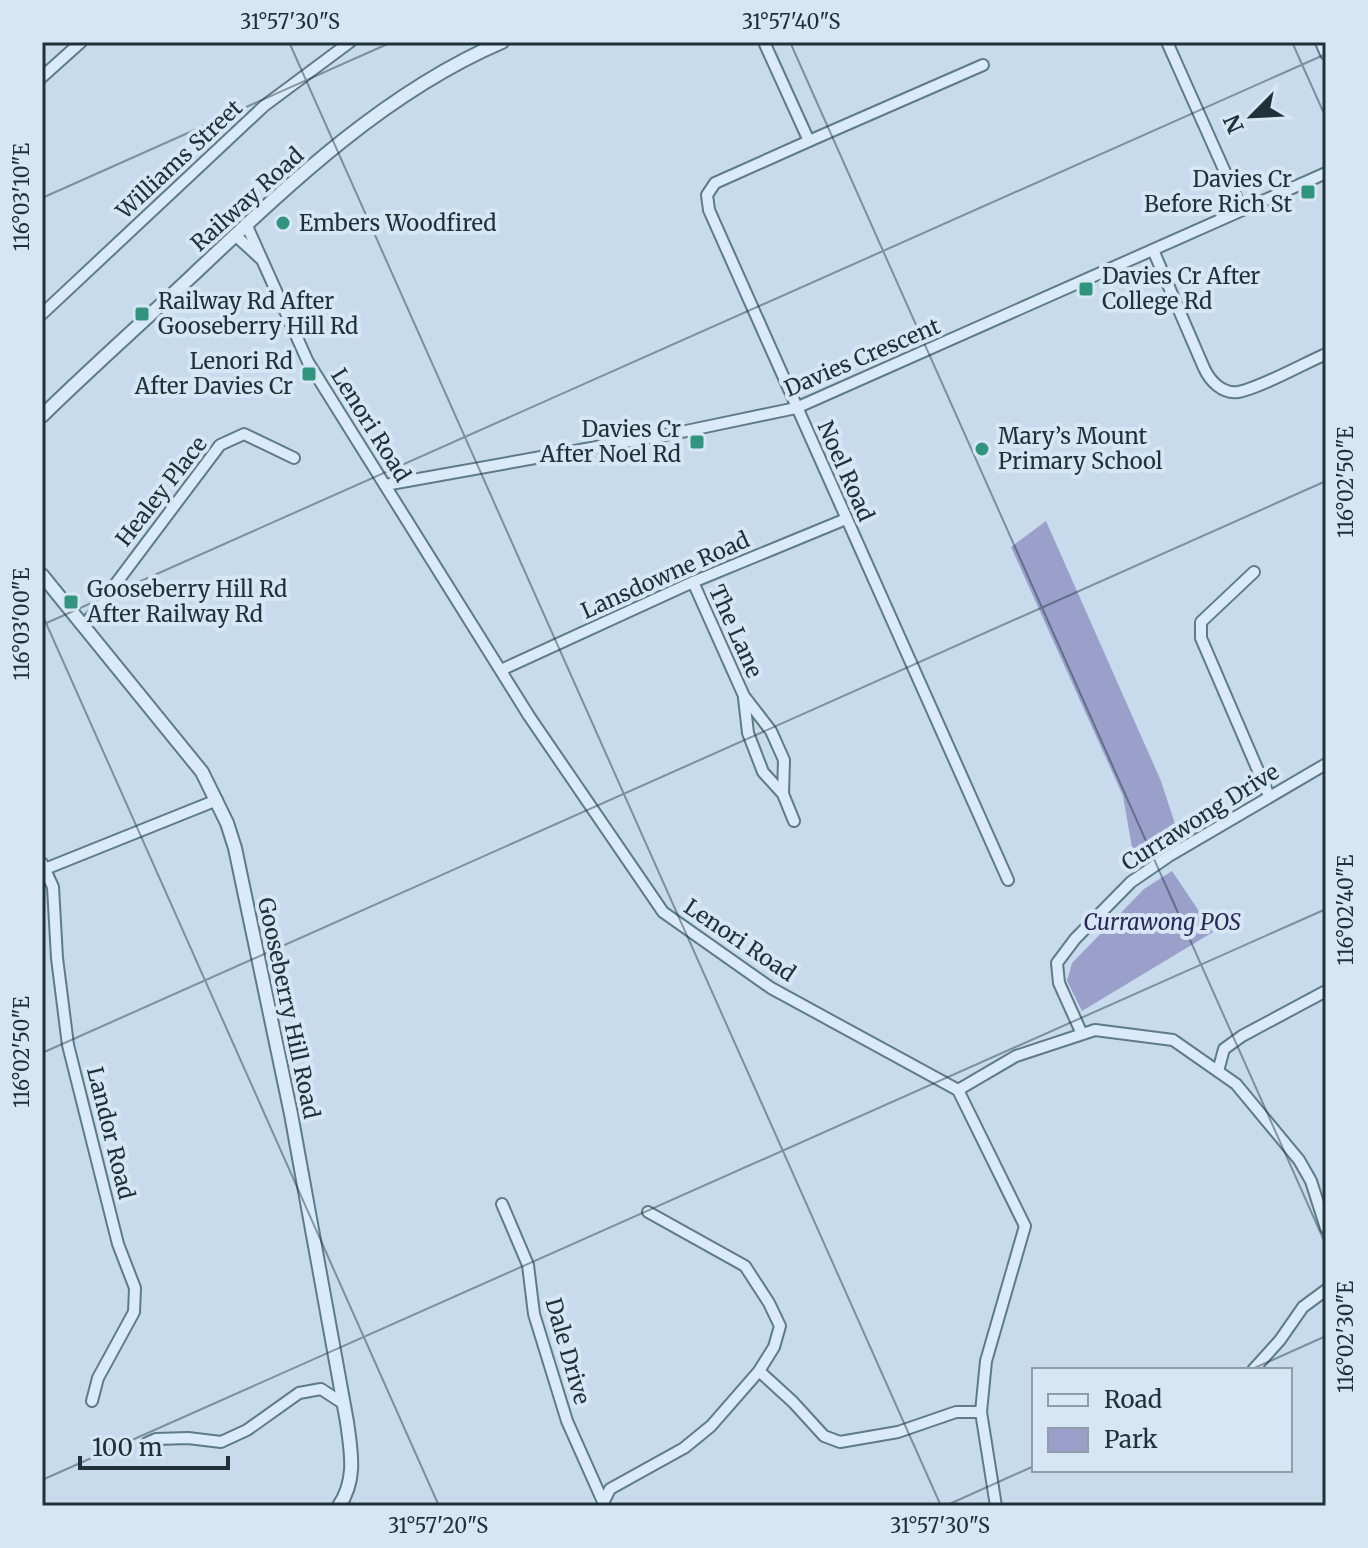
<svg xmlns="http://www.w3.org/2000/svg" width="1368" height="1548" font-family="Merriweather,serif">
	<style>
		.green { fill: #9ba0cb }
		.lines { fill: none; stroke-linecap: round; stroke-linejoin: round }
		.minor-casing { stroke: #5d7b88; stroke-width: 14 }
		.tertiary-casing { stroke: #5d7b88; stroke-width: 16 }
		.minor { stroke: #dbeaf8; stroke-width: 10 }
		.tertiary { stroke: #dbeaf8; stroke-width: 12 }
		.ticks { fill: none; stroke: #203239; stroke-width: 2; stroke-opacity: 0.45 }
		.poi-dot { fill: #30947e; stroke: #d7e6f4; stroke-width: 3 }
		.labels { text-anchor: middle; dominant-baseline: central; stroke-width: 8; stroke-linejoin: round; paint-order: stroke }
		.street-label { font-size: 22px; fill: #203239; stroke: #d7e6f4 }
		.poi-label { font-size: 22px; fill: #203239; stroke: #d7e6f4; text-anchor: start }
		.park-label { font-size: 22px; font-style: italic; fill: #292854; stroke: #d7e6f4 }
		.neatline { fill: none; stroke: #203239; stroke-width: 3 }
		.ticks-label { font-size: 20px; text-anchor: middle; fill: #203239 }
	</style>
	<rect width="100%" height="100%" fill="#c7dbed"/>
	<g class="green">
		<polygon points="1046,521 1161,781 1178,833 1134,859 1123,796 1011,547"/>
		<polygon points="1172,871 1213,932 1082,1011 1067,981 1072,963 1144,889"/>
	</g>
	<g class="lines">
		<defs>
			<g id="minor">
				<polyline points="764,42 809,141 715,183 707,195 709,210 1008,880"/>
				<polyline points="1167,42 1242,210"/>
				<polyline points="1321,42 1326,54"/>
				<polyline points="42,77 81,42"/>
				<polyline points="809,141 983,65"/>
				<polyline points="246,224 308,362 529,716 663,912 771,988 958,1090 1025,1226 986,1361 981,1412 996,1506"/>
				<polyline points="235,235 260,258"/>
				<path d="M1153,250l51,118c6,13 18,26 34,24 20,-3 67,-29 88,-38"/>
				<polyline points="42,314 264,106 350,42"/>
				<polyline points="385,485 686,431 796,408 1326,173"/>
				<polyline points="1254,572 1201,622 1201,638 1269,796"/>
				<polyline points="693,582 744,696 771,731 784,760 783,794"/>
				<polyline points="84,626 220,445 244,434 294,458"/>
				<polyline points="501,670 693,582 846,519"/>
				<polyline points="744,698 748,733 763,772 783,794 794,821"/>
				<polyline points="42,863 53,887 57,958 68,1045 118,1244 135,1288 134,1312 98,1378 92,1401"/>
				<polyline points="45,869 217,800"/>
				<polyline points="1082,1034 1059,983 1057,963 1075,939 1131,882 1169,856 1326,764"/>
				<polyline points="1218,1071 1224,1049 1242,1036 1326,991"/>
				<polyline points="958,1090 1016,1056 1095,1030 1173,1040 1236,1084 1299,1160 1311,1181 1326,1228"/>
				<polyline points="502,1204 528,1265 534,1314 567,1421 604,1504"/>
				<polyline points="1253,1370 1280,1340 1303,1307 1326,1290"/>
				<polyline points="759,1371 793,1402 824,1436 840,1442 898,1432 956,1412 981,1412"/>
				<polyline points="147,1443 156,1439 188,1438 221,1442 247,1430 299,1393 321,1389 344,1404"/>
				<polyline points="603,1503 610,1489 684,1448 711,1426 759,1371 774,1347 780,1326 769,1303 745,1266 648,1212"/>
			</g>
			<g id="tertiary">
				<path d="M42,416c49,-48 101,-94 151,-141 93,-88 190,-182 309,-233"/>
				<path d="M42,575l160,197 25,51 8,25 56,266 56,308c4,30 10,57 -8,84"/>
			</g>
		</defs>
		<use href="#minor" class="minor-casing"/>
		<use href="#tertiary" class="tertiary-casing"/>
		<use href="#minor" class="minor"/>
		<use href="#tertiary" class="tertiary"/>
	</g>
	<path class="ticks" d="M289,42l652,1464M790,42l536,1203M1292,42l34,76M42,198l350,-156M42,614l397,892M42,625l1284,-571M42,1053l1284,-572M1250,1370l76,-34M42,1480l1284,-571M945,1506l89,-40"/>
	<g class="poi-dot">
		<rect x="1300" y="184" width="16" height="16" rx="4"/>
		<circle cx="283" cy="223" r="8"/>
		<rect x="1078" y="281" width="16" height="16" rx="4"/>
		<rect x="134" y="306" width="16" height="16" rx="4"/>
		<rect x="301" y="366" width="16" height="16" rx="4"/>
		<rect x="689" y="434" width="16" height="16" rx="4"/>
		<circle cx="982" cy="449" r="8"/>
		<rect x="63" y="594" width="16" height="16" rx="4"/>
	</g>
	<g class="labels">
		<g class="street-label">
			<text transform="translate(179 159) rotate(-43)">Williams Street</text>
			<text transform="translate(247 199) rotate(-42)">Railway Road</text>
			<text transform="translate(862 357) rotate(-23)">Davies Crescent</text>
			<text transform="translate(371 425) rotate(58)">Lenori Road</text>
			<text transform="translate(846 471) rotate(66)">Noel Road</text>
			<text transform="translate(161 491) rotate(-52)">Healey Place</text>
			<text transform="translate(665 575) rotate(-24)">Lansdowne Road</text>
			<text transform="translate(736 631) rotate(66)">The Lane</text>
			<text transform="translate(1200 817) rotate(-32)">Currawong Drive</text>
			<text transform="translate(740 940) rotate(34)">Lenori Road</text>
			<text transform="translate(289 1008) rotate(78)">Gooseberry Hill Road</text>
			<text transform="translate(111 1133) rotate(76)">Landor Road</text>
			<text transform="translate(568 1351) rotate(74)">Dale Drive</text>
		</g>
		<g class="poi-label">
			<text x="1292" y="179" text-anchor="end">Davies Cr<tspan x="1292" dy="25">Before Rich St</tspan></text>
			<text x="299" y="223">Embers Woodfired</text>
			<text x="1102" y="276">Davies Cr After<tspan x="1102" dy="25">College Rd</tspan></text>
			<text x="158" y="301">Railway Rd After<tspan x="158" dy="25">Gooseberry Hill Rd</tspan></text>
			<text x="293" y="361" text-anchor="end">Lenori Rd<tspan x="293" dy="25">After Davies Cr</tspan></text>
			<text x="681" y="429" text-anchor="end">Davies Cr<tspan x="681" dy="25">After Noel Rd</tspan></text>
			<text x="998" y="436">Mary’s Mount<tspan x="998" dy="25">Primary School</tspan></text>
			<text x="87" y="589">Gooseberry Hill Rd<tspan x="87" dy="25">After Railway Rd</tspan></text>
		</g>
		<g class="park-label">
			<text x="1162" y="922">Currawong POS</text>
		</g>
	</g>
	<rect width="1368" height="1548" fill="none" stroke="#d7e6f4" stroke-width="88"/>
	<rect x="1032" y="1368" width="260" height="104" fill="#d7e6f4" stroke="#8e9ea9" stroke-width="2"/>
	<rect x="1048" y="1394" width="40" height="12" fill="#dbeaf8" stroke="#8e9ea9" stroke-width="2"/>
	<text x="1104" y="1408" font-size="24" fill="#203239">Road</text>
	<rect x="1048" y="1428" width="40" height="24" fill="#9ba0cb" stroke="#8e9ea9" stroke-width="2"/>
	<text x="1104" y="1448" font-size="24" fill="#203239">Park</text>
	<g transform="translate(1252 116) rotate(246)" stroke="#d7e6f4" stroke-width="6" paint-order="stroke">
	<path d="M0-6L14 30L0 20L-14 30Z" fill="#203239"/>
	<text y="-12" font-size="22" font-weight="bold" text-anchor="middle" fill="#203239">N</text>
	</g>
	<path d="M80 1456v12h148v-12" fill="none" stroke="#203239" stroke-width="4"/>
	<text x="92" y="1456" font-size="24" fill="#203239" stroke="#d7e6f4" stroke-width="6" paint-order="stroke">100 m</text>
	<rect x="44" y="44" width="1280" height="1460" class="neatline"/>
	<g class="ticks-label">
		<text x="290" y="29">31°57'30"S</text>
		<text x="791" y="29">31°57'40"S</text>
		<text transform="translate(22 197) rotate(-90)" y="7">116°03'10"E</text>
		<text transform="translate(1346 482) rotate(-90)" y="7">116°02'50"E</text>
		<text transform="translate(22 624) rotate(-90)" y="7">116°03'00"E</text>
		<text transform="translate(1346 910) rotate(-90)" y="7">116°02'40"E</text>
		<text transform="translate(22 1052) rotate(-90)" y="7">116°02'50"E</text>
		<text transform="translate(1346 1337) rotate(-90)" y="7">116°02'30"E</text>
		<text x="438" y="1533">31°57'20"S</text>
		<text x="940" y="1533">31°57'30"S</text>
	</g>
</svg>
